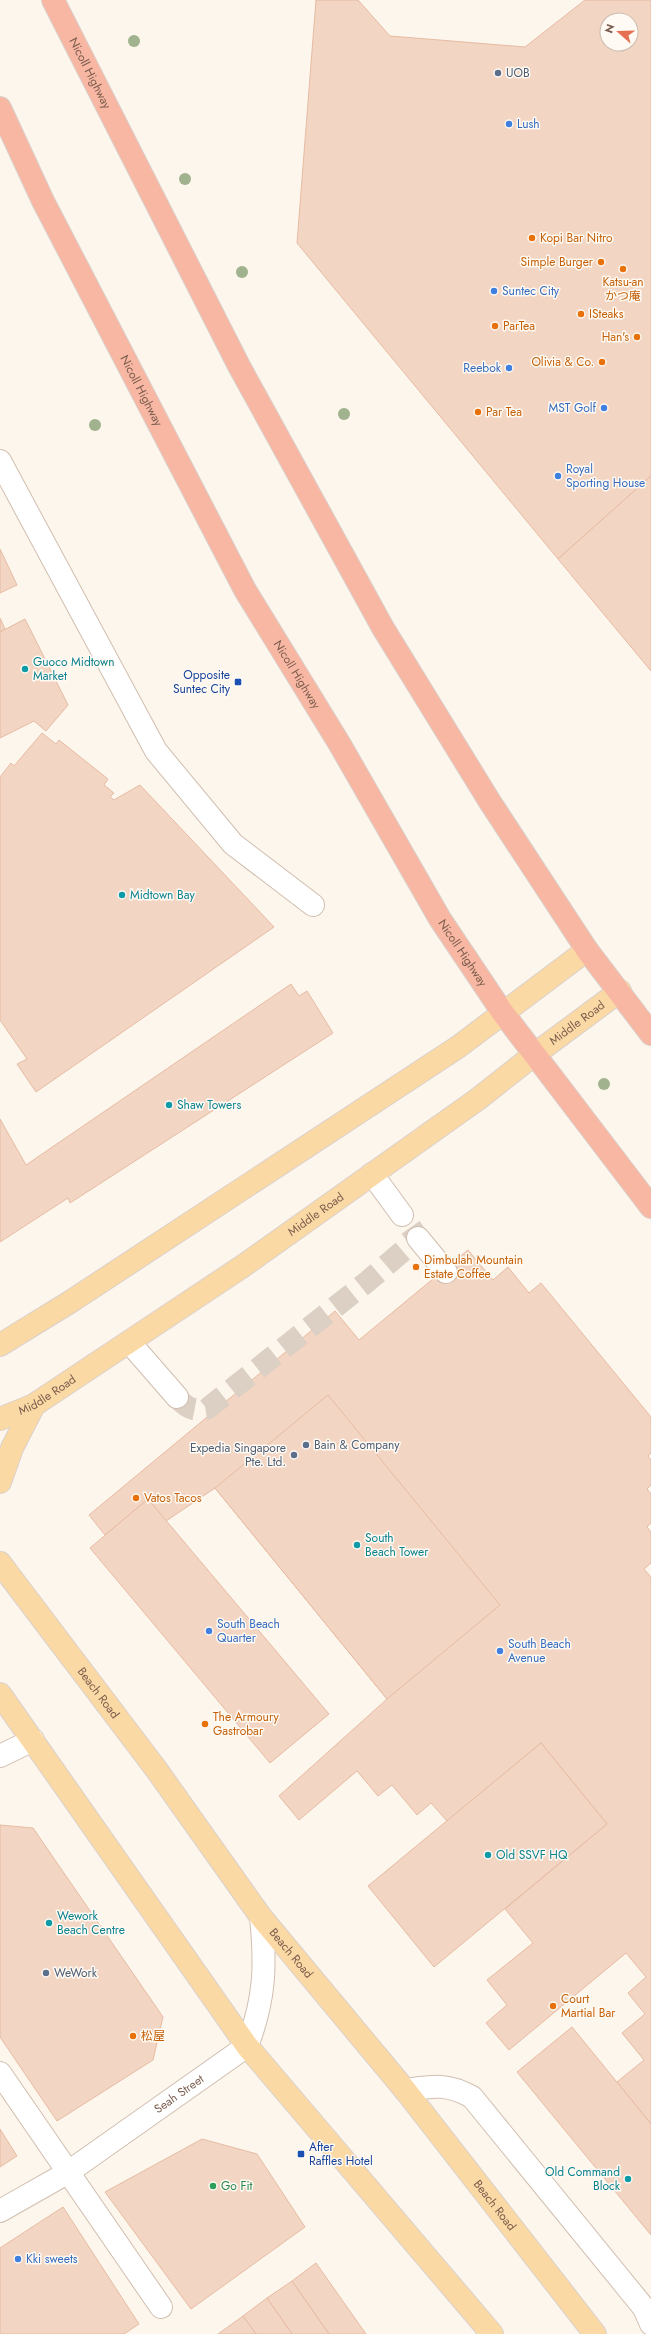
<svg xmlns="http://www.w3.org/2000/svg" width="651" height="2334" font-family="Jost,'Noto Sans SC','Noto Sans JP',sans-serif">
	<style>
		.building { fill: #f3d5c3; stroke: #e6bba3; fill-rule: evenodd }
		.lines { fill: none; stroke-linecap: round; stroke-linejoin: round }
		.minor-tunnel { stroke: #dcd0c4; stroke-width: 22; stroke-dasharray: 22 11; stroke-linecap: butt }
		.minor-casing { stroke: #d1beb0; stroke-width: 24 }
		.major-casing { stroke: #dad1cd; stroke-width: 24 }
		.highway-casing { stroke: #dad1cd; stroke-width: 24 }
		.minor { stroke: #fff; stroke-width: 22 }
		.major { stroke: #fbd9a5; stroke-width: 22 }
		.highway { stroke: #f7b7a3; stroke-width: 22 }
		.tree { fill: #a0b28e }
		.service-dot { fill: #5c6f8a; stroke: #fffaf3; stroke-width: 1.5 }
		.shop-dot { fill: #3f7fe0; stroke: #fffaf3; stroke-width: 1.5 }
		.food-dot { fill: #e8710a; stroke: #fffaf3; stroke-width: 1.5 }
		.culture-dot { fill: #0f9aa8; stroke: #fffaf3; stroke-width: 1.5 }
		.transit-dot { fill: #1a4fb4; stroke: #fffaf3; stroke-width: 1.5 }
		.leisure-dot { fill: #2e9e5b; stroke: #fffaf3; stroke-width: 1.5 }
		.labels { text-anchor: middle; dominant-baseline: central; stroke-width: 3; stroke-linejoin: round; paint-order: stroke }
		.street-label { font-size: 12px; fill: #7a5c4d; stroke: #fffaf3 }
		.service-label { font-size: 12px; fill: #4e5e75; stroke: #fffaf3; text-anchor: start }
		.shop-label { font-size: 12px; fill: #366cbe; stroke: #fffaf3; text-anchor: start }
		.food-label { font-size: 12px; fill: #c56008; stroke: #fffaf3; text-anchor: start }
		.culture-label { font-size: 12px; fill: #0d838f; stroke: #fffaf3; text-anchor: start }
		.transit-label { font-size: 12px; fill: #164399; stroke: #fffaf3; text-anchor: end }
		.leisure-label { font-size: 12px; fill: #27864d; stroke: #fffaf3; text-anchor: start }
	</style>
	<rect width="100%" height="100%" fill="#fdf6ec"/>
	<g class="building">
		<path d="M316,0h42l32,36 135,11 60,-47h66v476l-93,83 -261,-316zM607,20h24v24h-24z"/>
		<polygon points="651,476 651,671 558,559"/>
		<polygon points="0,549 17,585 0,593"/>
		<polygon points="0,618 5,629 0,632"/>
		<polygon points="25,619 68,705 46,731 34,721 0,738 0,632"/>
		<polygon points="42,733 56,744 59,740 108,779 104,785 114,793 110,797 114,800 140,785 274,927 36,1092 17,1064 27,1059 0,1020 0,777 11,763 14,766"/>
		<polygon points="291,984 299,996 307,991 333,1033 70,1203 68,1198 0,1242 0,1119 26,1165"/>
		<polygon points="468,1250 493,1280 508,1267 529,1293 541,1283 651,1417 651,1453 648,1456 651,1460 651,1485 647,1489 651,1494 651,1523 647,1527 651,1532 651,1563 644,1569 651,1577 651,2124 617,2082 644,2060 622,2033 645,2014 628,1993 646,1977 626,1953 509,2050 486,2023 507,2005 487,1980 533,1943 505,1909 607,1824 541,1743 447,1821 431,1803 417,1815 392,1785 378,1796 357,1771 299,1820 279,1796 387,1699 215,1488 166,1521 148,1499 105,1535 89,1515 335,1311 359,1340"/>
		<polygon points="328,1395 500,1605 387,1699 215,1488"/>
		<polygon points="148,1499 329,1714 270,1763 90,1548"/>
		<polygon points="541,1743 607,1824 434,1967 368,1886"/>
		<polygon points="0,1825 33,1828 163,2017 153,2060 57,2121 0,2037"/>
		<polygon points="572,2027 651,2124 651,2235 517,2072"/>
		<polygon points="0,2129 17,2156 0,2167"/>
		<polygon points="202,2139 257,2154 305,2227 191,2309 105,2192"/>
		<polygon points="63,2207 139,2324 124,2334 0,2334 0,2248"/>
		<polygon points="316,2263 366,2334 329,2334 292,2281"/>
		<polygon points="292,2281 329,2334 292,2334 267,2298"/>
		<polygon points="267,2298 292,2334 256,2334 243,2316"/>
		<polygon points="243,2316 256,2334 218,2334"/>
	</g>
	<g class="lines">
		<path class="minor-tunnel" d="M177,1397c8,10 16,15 30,12l161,-128 50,-43 -16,-23"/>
		<defs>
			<g id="minor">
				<polyline points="0,461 156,751 233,844 313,905"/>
				<polyline points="372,1174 402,1215"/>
				<polyline points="418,1238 446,1272"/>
				<polyline points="130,1343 177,1397"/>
				<polyline points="0,1756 33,1740"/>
				<polyline points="0,2073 161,2307"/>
				<path d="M405,2090c28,-4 42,-7 67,7l172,211 7,16"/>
				<path id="s1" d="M0,2211l67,-38 180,-127c18,-47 19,-80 14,-129"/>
			</g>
			<g id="major">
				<polyline points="0,1345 70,1302 458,1047 587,950"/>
				<path id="s2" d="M0,1419l34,-14 209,-139 235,-167 57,-45 85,-63"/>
				<polyline points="0,1482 12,1448 34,1405"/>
				<path id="s3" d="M0,1563l156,206 105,148 144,173 190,244"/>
				<polyline points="0,1694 247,2046 492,2334"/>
			</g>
			<g id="highway">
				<path id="s4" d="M53,0l186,366 144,262 107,174 97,148 64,84"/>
				<path id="s5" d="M0,108l43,93 202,389 94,153 101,176 63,94 148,194"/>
			</g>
		</defs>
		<use href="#minor" class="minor-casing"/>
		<use href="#major" class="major-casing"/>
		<use href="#highway" class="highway-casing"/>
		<use href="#minor" class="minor"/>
		<use href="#major" class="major"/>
		<use href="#highway" class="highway"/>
	</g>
	<g class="tree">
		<circle cx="134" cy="41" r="6"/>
		<circle cx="185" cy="179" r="6"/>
		<circle cx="242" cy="272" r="6"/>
		<circle cx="344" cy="414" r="6"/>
		<circle cx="95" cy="425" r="6"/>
		<circle cx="604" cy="1084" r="6"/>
	</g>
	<g class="service-dot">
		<circle cx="498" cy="73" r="4"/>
		<circle cx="306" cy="1445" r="4"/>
		<circle cx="294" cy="1455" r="4"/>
		<circle cx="46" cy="1973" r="4"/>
	</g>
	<g class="shop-dot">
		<circle cx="509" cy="124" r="4"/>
		<circle cx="494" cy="291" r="4"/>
		<circle cx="509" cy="368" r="4"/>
		<circle cx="604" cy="408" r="4"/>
		<circle cx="558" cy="476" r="4"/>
		<circle cx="209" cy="1631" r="4"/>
		<circle cx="500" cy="1651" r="4"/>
		<circle cx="18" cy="2259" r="4"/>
	</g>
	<g class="food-dot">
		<circle cx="532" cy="238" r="4"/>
		<circle cx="601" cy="262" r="4"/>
		<circle cx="623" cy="269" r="4"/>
		<circle cx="581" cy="314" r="4"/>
		<circle cx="495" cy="326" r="4"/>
		<circle cx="637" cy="337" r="4"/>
		<circle cx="602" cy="362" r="4"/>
		<circle cx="478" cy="412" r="4"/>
		<circle cx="416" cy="1267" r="4"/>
		<circle cx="136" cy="1498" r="4"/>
		<circle cx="205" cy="1724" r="4"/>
		<circle cx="553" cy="2006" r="4"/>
		<circle cx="133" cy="2036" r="4"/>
	</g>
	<g class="culture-dot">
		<circle cx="25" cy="669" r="4"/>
		<circle cx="122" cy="895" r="4"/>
		<circle cx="169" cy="1105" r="4"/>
		<circle cx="357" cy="1545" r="4"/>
		<circle cx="488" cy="1855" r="4"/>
		<circle cx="49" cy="1923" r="4"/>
		<circle cx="628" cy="2179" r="4"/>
	</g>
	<g class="transit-dot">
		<rect x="234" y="678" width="8" height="8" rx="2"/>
		<rect x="297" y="2150" width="8" height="8" rx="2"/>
	</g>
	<circle class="leisure-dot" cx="213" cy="2186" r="4"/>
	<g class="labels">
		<g class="street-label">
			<text stroke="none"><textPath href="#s4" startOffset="82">Nicoll Highway</textPath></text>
			<text stroke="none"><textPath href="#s5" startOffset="316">Nicoll Highway</textPath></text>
			<text stroke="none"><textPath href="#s5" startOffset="640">Nicoll Highway</textPath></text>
			<text stroke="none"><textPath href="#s5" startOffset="964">Nicoll Highway</textPath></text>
			<text stroke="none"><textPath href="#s2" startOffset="701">Middle Road</textPath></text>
			<text stroke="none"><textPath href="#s2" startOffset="377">Middle Road</textPath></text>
			<text stroke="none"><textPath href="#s2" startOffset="53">Middle Road</textPath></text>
			<text stroke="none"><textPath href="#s3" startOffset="163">Beach Road</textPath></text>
			<text stroke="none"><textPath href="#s3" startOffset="487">Beach Road</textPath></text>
			<text stroke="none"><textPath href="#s1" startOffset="214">Seah Street</textPath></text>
			<text stroke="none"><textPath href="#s3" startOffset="811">Beach Road</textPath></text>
		</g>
		<g class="service-label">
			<text x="506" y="73">UOB</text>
			<text x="314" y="1445">Bain &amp; Company</text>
			<text x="286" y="1448" text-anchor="end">Expedia Singapore<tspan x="286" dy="14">Pte. Ltd.</tspan></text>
			<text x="54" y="1973">WeWork</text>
		</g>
		<g class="shop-label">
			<text x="517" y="124">Lush</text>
			<text x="502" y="291">Suntec City</text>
			<text x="501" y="368" text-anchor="end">Reebok</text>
			<text x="596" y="408" text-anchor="end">MST Golf</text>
			<text x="566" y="469">Royal<tspan x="566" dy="14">Sporting House</tspan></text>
			<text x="217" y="1624">South Beach<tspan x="217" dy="14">Quarter</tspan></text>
			<text x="508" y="1644">South Beach<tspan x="508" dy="14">Avenue</tspan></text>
			<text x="26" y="2259">Kki sweets</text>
		</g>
		<g class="food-label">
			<text x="540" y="238">Kopi Bar Nitro</text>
			<text x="593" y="262" text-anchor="end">Simple Burger</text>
			<text x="623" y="282" text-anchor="middle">Katsu-an<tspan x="623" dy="14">かつ庵</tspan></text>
			<text x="589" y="314">ISteaks</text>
			<text x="503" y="326">ParTea</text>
			<text x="629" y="337" text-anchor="end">Han's</text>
			<text x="594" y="362" text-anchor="end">Olivia &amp; Co.</text>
			<text x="486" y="412">Par Tea</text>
			<text x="424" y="1260">Dimbulah Mountain<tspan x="424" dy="14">Estate Coffee</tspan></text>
			<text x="144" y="1498">Vatos Tacos</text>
			<text x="213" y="1717">The Armoury<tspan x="213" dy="14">Gastrobar</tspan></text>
			<text x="561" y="1999">Court<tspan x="561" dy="14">Martial Bar</tspan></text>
			<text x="141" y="2036">松屋</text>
		</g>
		<g class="culture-label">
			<text x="33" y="662">Guoco Midtown<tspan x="33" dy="14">Market</tspan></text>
			<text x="130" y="895">Midtown Bay</text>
			<text x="177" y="1105">Shaw Towers</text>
			<text x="365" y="1538">South<tspan x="365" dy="14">Beach Tower</tspan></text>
			<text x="496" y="1855">Old SSVF HQ</text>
			<text x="57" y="1916">Wework<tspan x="57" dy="14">Beach Centre</tspan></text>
			<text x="620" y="2172" text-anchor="end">Old Command<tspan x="620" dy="14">Block</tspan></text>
		</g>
		<g class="transit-label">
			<text x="230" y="675">Opposite<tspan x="230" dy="14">Suntec City</tspan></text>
			<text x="309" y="2147" text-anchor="start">After<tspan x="309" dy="14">Raffles Hotel</tspan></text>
		</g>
		<g class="leisure-label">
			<text x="221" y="2186">Go Fit</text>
		</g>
	</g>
	<g transform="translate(619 32) rotate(290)"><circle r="19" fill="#fffaf3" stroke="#cabbb1"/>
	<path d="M0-3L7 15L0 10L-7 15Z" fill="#e76f51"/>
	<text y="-6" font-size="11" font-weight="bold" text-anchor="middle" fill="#7a5c4d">N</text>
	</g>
</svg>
